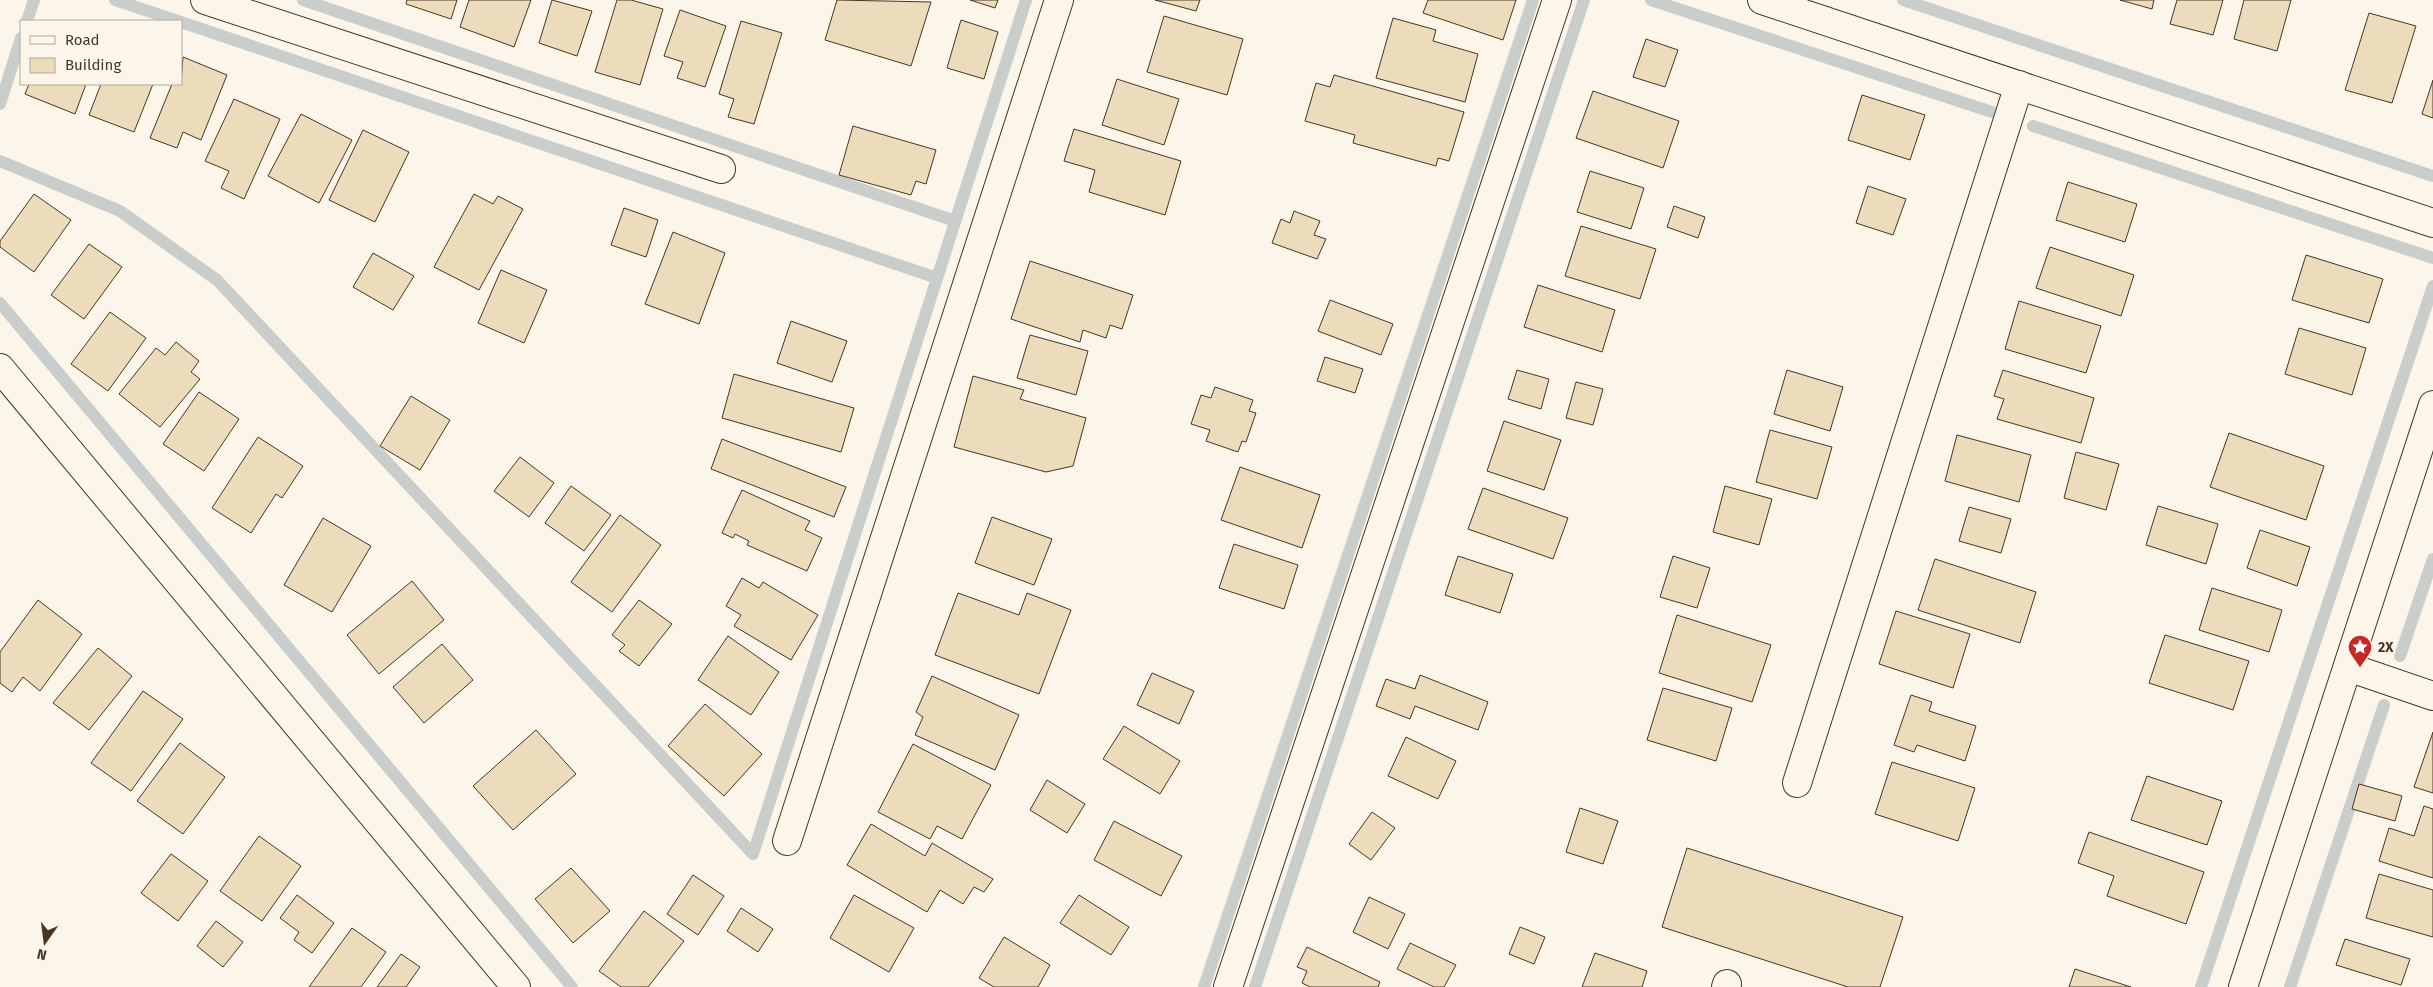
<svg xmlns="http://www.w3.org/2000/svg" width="2433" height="987" font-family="'Fira Sans',sans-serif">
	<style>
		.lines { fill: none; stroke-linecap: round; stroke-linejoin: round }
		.stream { stroke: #c9cecd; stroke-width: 12 }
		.building { fill: #ecdcbc; stroke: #4a3520 }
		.minor-casing { stroke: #4a3520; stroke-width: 30 }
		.minor { stroke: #fbf6e9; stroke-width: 28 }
		.labels { text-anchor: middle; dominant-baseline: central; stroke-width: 4; stroke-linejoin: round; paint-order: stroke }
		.poi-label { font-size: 14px; font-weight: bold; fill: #4a3520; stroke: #fbf6e9; text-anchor: start }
	</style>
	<rect width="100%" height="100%" fill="#fbf6e9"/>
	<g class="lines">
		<g class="stream">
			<polyline points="115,0 178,21"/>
			<polyline points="303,0 955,221"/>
			<polyline points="1651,0 1992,112"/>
			<polyline points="1903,0 2433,176"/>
			<polyline points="27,21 34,0"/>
			<polyline points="181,22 937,278"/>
			<polyline points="0,104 21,38"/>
			<polyline points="2033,126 2433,258"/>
			<polyline points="0,161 120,211 217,280 753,854 1026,0"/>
			<polyline points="0,303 572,987"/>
			<polyline points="2400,656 2433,559"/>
			<polyline points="1204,987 1533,0"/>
			<polyline points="1255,987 1584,0"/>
			<polyline points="2201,987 2433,286"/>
			<polyline points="2290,987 2384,705"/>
		</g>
	</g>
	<g class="building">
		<polygon points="407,0 457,0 451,19 406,4"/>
		<polygon points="469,0 531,0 514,47 460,27"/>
		<polygon points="552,0 592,11 577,56 539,43"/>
		<polygon points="617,0 631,0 663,9 640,85 595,72"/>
		<polygon points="837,0 931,2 911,66 825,40"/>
		<polygon points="970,0 998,0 995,8"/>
		<polygon points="1155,0 1200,0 1196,11"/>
		<polygon points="1428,0 1516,0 1503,40 1423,13"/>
		<polygon points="2120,0 2154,0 2152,9"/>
		<polygon points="2177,0 2223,0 2213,35 2170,24"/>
		<polygon points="2244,0 2291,0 2277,51 2234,39"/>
		<polygon points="680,10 726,26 705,87 677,78 683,62 664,56"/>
		<polygon points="2369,13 2416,26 2392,103 2345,90"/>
		<polygon points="1164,16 1243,39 1227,95 1147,72"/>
		<polygon points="1393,18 1436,30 1433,41 1478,54 1465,102 1376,78"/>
		<polygon points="961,20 998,32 984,79 947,68"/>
		<polygon points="741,21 782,33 754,124 728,117 734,99 719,94"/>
		<polygon points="1646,39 1678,50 1665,87 1633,77"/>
		<polygon points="183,57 227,75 201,140 183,132 177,148 150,138 172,84 181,84"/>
		<polygon points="1334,75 1464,112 1449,161 1438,158 1436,166 1353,143 1355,135 1305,121 1316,83 1330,87"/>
		<polygon points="1117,79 1179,99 1164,145 1102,125"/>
		<polygon points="2433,80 2433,118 2422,114"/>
		<polygon points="29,84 86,84 75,114 25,94"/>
		<polygon points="101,84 153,84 134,132 89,115"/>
		<polygon points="1593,91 1679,121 1663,168 1576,138"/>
		<polygon points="1862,95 1925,115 1910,160 1848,140"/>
		<polygon points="234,99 280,119 244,199 221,188 229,171 205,161"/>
		<polygon points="301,114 352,140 319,203 268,176"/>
		<polygon points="853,126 936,150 926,184 916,181 911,195 839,175"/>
		<polygon points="1074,129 1181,161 1165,215 1089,192 1095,170 1064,161"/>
		<polygon points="363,130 409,152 375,222 329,200"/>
		<polygon points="1590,171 1644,188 1631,229 1577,212"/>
		<polygon points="2068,182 2137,204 2125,242 2056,220"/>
		<polygon points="1868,186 1906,199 1893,235 1856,223"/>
		<polygon points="34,194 71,220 34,272 0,247 0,241"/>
		<polygon points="474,194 493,204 498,196 523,209 479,290 434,267"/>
		<polygon points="1674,206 1705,217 1698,238 1667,227"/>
		<polygon points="624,208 658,220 646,257 611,245"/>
		<polygon points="1294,211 1320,221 1314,235 1326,239 1317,259 1272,243 1281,219 1290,223"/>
		<polygon points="1581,226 1656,249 1640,299 1565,276"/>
		<polygon points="673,232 725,253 699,324 645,304"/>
		<polygon points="89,244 122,267 84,319 51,295"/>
		<polygon points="2050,247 2134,275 2121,316 2036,288"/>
		<polygon points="373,253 414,276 393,310 353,287"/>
		<polygon points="2306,255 2383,279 2369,323 2292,300"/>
		<polygon points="1030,261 1133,295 1122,329 1110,325 1106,338 1083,330 1080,342 1011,319"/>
		<polygon points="501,270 547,290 524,343 478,323"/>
		<polygon points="1538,285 1615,310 1602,352 1524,327"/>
		<polygon points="1330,300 1393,324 1381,355 1318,331"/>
		<polygon points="2019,301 2101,326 2086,373 2005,349"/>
		<polygon points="110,312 146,338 108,391 71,364"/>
		<polygon points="791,321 847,341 832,382 777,363"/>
		<polygon points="2299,328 2366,348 2352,395 2285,374"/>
		<polygon points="1030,335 1088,351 1076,395 1017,378"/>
		<polygon points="176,342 199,361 191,372 200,379 160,427 119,394 156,348 165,355"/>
		<polygon points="1325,357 1363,369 1355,393 1317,381"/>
		<polygon points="1517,370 1549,379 1541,409 1508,399"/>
		<polygon points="1787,370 1843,387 1830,431 1774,414"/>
		<polygon points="2003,370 2094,398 2081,443 1997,419 2004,399 1994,396"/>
		<polygon points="734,374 854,408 841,452 722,418"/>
		<polygon points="973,376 1024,390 1020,399 1086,418 1073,466 1046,472 954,447"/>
		<polygon points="1576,382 1603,389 1593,425 1566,418"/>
		<polygon points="1215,387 1253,400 1249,411 1256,413 1246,442 1242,441 1238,452 1206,441 1210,430 1191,424 1201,395 1211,398"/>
		<polygon points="199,392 239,419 204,471 163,444"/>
		<polygon points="411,396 450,420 420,470 380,446"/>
		<polygon points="1504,421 1561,440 1544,490 1487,471"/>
		<polygon points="1770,430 1832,447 1817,499 1756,482"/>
		<polygon points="2229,433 2324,466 2306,520 2210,487"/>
		<polygon points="1957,435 2031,455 2019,502 1945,481"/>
		<polygon points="258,437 303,466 282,498 276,494 251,533 212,508"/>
		<polygon points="722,439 846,487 834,517 711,469"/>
		<polygon points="2076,452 2119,464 2106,510 2064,498"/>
		<polygon points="520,457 554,483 529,517 494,491"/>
		<polygon points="1240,467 1320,495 1302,548 1221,520"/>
		<polygon points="571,486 611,515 584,551 545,523"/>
		<polygon points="1725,486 1772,499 1759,545 1713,532"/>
		<polygon points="1483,488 1568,518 1553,559 1468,529"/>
		<polygon points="742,490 810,521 805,530 822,538 807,571 747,545 749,541 735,534 733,538 722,533"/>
		<polygon points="2158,506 2218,524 2206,564 2146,545"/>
		<polygon points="1969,507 2011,519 2001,553 1959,541"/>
		<polygon points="620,515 661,545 612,612 571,582"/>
		<polygon points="992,517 1052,539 1034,585 975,563"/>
		<polygon points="323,518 371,546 332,612 284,585"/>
		<polygon points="2260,530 2310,547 2297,586 2247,568"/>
		<polygon points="1234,544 1298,565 1284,609 1219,588"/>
		<polygon points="1458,556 1513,574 1500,613 1445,595"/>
		<polygon points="1673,556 1710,568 1697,608 1660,597"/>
		<polygon points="1935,559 2036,592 2020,643 1918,610"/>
		<polygon points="742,578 759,588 763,582 818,615 791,660 734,626 741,615 726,606"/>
		<polygon points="412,581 444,620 379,674 347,635"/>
		<polygon points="2212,588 2282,610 2269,652 2199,630"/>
		<polygon points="958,593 1019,615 1027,593 1071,610 1039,694 935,655"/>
		<polygon points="38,600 82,634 40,691 23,677 12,692 0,683 0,652"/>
		<polygon points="639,600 672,624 639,666 619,651 625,645 612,635"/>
		<polygon points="1896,611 1970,634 1953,688 1879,664"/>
		<polygon points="1677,615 1771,645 1752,702 1659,673"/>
		<polygon points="2165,635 2249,661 2233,710 2149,683"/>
		<polygon points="728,636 779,672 751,715 698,680"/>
		<polygon points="442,644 473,680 424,723 393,687"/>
		<polygon points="98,648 132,676 89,730 53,703"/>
		<polygon points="1152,673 1194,691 1179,724 1137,705"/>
		<polygon points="1420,675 1488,702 1478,730 1415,706 1410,719 1376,706 1386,679 1415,689"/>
		<polygon points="932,676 1019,715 995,770 915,735 923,717 916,712"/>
		<polygon points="1663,688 1732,708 1716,761 1647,740"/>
		<polygon points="143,691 183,719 131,791 91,763"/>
		<polygon points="1911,695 1932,702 1929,711 1976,726 1965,761 1917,745 1914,752 1894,745"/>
		<polygon points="705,704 762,754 724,796 668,746"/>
		<polygon points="1124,726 1180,761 1160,794 1103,759"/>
		<polygon points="536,730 576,774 513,830 473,786"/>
		<polygon points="2433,732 2433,793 2414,787"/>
		<polygon points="1406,737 1456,761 1438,799 1388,776"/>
		<polygon points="180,743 225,777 183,834 137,801"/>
		<polygon points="913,744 991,785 962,839 937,826 930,839 878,812"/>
		<polygon points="1892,762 1975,788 1958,841 1875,814"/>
		<polygon points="2147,776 2222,801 2207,845 2131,820"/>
		<polygon points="1047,780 1085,804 1067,833 1030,810"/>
		<polygon points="2359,784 2402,796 2395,821 2352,809"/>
		<polygon points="2424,806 2433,809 2433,878 2379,861 2389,828 2414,836"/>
		<polygon points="1580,808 1618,821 1603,864 1566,852"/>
		<polygon points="1372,812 1395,828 1371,860 1349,844"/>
		<polygon points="1114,821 1182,856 1161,896 1094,860"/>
		<polygon points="871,824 925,856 932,843 993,879 984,892 974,887 963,904 940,890 927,912 847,865"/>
		<polygon points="2089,832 2204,872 2186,924 2107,896 2114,876 2078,863"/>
		<polygon points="259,836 301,866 262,921 220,891"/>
		<polygon points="1687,848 1903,917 1880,987 1848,987 1662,927"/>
		<polygon points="171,854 208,881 178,921 141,893"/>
		<polygon points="571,868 610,911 573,943 535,899"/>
		<polygon points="2379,874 2433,890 2433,937 2366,918"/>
		<polygon points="693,875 724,896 698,935 667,914"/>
		<polygon points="297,895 334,923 312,953 294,940 299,932 280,918"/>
		<polygon points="854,895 914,928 889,972 830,938"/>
		<polygon points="1079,895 1129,927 1111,955 1060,923"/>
		<polygon points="1369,897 1405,914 1388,949 1353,932"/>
		<polygon points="741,908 773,929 758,952 727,931"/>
		<polygon points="644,911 684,941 648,987 621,987 599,971"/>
		<polygon points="216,921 243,942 223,967 197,946"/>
		<polygon points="1520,927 1545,937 1534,964 1509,954"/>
		<polygon points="352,928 386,952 361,987 309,987"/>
		<polygon points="1004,937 1050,965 1038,987 994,987 979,978"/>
		<polygon points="2345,939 2410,959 2401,985 2336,965"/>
		<polygon points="1410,943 1456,965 1444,987 1434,987 1397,969"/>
		<polygon points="1307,947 1380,982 1378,987 1310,987 1302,983 1307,971 1297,967"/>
		<polygon points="1595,953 1647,971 1642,987 1582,987"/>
		<polygon points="401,954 420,967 406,987 377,987"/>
		<polygon points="2075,969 2131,987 2069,987"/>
	</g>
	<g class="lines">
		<defs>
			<g id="minor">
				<polyline points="205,0 721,169"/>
				<polyline points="1762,0 2433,223"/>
				<polyline points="0,368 516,987"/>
				<polyline points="2348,667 2433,696"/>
				<polyline points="1797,783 2019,85"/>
				<polyline points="787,841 1059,0"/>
				<polyline points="1228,987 1557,0"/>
				<polyline points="1726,987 1727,984"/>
				<polyline points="2243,987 2433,405"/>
			</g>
		</defs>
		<use href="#minor" class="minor-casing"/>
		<use href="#minor" class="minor"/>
	</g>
	<defs>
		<symbol id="sight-pin" viewBox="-11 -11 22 30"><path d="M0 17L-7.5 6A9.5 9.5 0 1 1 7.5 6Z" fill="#c62828" stroke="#fbf6e9"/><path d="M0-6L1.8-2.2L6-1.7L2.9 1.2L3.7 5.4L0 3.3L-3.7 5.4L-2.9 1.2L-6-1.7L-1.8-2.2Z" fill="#fff"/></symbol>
	</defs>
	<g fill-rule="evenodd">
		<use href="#sight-pin" x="2346" y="633" width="28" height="38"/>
	</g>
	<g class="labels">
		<g class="poi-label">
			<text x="2378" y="647">2X</text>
		</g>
	</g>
	<rect x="20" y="20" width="162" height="65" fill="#fbf6e9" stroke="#b4a999"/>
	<rect x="30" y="36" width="25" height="8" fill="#fbf6e9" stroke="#b4a999"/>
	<text x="65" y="45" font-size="15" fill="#4a3520">Road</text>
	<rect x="30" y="58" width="25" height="15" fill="#ecdcbc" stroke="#b4a999"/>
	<text x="65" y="70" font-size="15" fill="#4a3520">Building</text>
	<g transform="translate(45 942) rotate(194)" stroke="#fbf6e9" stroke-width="4" paint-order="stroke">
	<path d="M0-4L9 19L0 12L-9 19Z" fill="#4a3520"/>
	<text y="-8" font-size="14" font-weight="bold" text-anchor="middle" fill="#4a3520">N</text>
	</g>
</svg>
